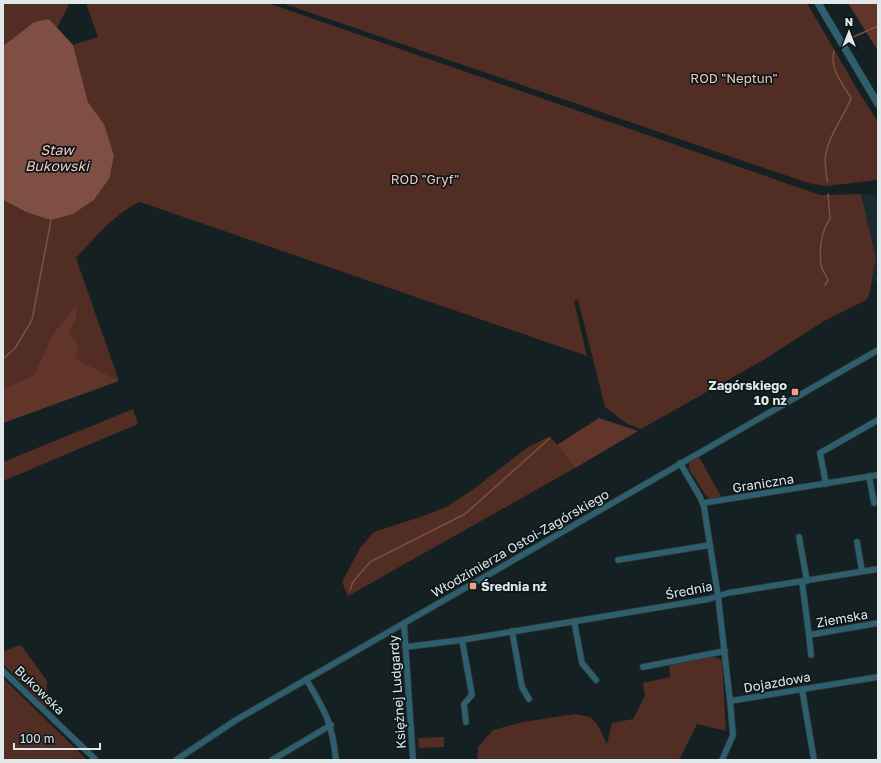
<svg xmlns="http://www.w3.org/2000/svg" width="881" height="763" font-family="'Golos Text',sans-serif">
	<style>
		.built { fill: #172b30 }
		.green { fill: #512d23 }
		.forest { fill: #62352a }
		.water { fill: #7e4f42 }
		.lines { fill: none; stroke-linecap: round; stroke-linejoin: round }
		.stream { stroke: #7e4f42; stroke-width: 1.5 }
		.minor-casing { stroke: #323c3f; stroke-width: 7 }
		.tertiary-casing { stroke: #323c3f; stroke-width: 8 }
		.minor { stroke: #2e5f6d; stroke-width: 5.5 }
		.tertiary { stroke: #2e5f6d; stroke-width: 7 }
		.poi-dot { fill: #f49e88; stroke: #0c171a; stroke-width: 1.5 }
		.labels { text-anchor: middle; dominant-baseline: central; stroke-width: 3.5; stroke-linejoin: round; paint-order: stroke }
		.park-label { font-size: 13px; fill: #f6c6b9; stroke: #0c171a }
		.poi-label { font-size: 13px; font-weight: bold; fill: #e1e8ea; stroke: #0c171a; text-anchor: end }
		.street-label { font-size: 13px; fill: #e1e8ea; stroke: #0c171a }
		.water-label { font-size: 14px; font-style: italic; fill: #f5c5b8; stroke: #0c171a }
	</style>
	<rect width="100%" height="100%" fill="#152023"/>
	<polygon class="built" points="861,194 878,196 878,284 872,281 876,258"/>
	<g class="green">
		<polygon points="3,3 70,3 56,29 49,19 34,22 3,46"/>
		<path d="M86,3h182l552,192 41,-1 15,64 -7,37 -3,5 -42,21 -59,38 -124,70 -15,-6 -21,-16 -27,-107 -4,1 13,55 -447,-154c-26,12 -45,36 -64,56l43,123 -45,-23 -5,-24 7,-14 -25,17 -17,38 -31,14v-189l23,12 47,2 21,-14 15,-21 -5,-55 -16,-22 -15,-57 25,-8z"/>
		<polygon points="282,3 807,3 860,94 878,122 878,180 826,186 808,183"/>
		<polygon points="133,409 138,424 3,481 3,462"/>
		<polygon points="550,436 575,468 348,596 342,582 360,548 374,532 426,515 448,506 475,488 528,447"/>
		<polygon points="699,457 722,498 710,499 707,497 689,469 689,463"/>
		<polygon points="21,645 47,681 47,708 3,664 3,651"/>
		<polygon points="711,657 718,658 722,661 726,731 697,724 679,760 477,760 478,747 493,730 523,722 575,714 590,717 597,724 607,744 612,723 633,719 645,696 643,683 670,677 669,665"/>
		<polygon points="3,678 80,753 87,760 3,760"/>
		<polygon points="444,737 444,747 419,748 418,738"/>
	</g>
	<g class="forest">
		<polygon points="848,3 878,3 878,51"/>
		<polygon points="77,304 76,320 69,334 79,345 75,358 119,381 3,423 3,389 34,375 51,337"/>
		<polygon points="599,418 638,431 575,468 557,445"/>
	</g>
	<polygon class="water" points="49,19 73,45 88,102 104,124 114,156 109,179 94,200 73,214 51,220 26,212 3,200 3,46 34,22"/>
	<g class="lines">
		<g class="stream">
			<polyline points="851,38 878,26"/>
			<path d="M827,182c0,-7 -2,-15 -2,-22 2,-23 18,-41 26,-62 -8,-14 -22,-29 -17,-47"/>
			<path d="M825,285l3,-5c-2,-5 -6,-10 -7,-15 -2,-15 0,-34 9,-46l-2,-25"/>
			<polyline points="3,359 15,348 32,320 51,220"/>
			<polyline points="350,590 353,582 370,562 465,514 549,439"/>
		</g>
		<defs>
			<g id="minor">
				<polyline points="680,463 700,497 704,507 718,596 730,701 878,677"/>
				<polyline points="869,476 874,503"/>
				<polyline points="826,484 820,453 878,420"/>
				<polyline points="703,503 878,475"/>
				<polyline points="799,537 807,581"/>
				<polyline points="857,542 862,571"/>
				<polyline points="618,560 710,545"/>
				<polyline points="802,582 809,635 878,623"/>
				<polyline points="574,621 582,663 596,680"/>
				<polyline points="404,623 413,760"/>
				<polyline points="512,631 522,687 529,699"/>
				<polyline points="809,635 811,655"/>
				<polyline points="462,640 472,695 464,704 466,722"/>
				<polyline points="405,647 462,640 709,599 728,593 878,569"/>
				<polyline points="643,667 725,651"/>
				<polyline points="3,671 95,759"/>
				<path d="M306,679c19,32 26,43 30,81"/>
				<polyline points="802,689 814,760"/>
				<polyline points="176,760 236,720 878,350"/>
				<polyline points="272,760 331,725"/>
				<polyline points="722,760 733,735 730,701"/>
			</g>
			<polyline id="tertiary" points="818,3 878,104"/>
		</defs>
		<use href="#minor" class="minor-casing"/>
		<use href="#tertiary" class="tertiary-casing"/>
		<use href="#minor" class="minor"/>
		<use href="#tertiary" class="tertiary"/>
	</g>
	<g class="poi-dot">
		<rect x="791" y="388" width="8" height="8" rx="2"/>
		<rect x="469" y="582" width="8" height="8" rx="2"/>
	</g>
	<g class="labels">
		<g class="park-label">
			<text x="734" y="78">ROD "Neptun"</text>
			<text x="425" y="179">ROD "Gryf"</text>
		</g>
		<g class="poi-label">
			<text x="787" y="385">Zagórskiego<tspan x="787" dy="15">10 nż</tspan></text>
			<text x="481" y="586" text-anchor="start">Średnia nż</text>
		</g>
		<g class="street-label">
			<text transform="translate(763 483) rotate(-9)">Graniczna</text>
			<text transform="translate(520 543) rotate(-30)">Włodzimierza Ostoi-Zagórskiego</text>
			<text transform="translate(689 590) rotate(-11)">Średnia</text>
			<text transform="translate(842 618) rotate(-10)">Ziemska</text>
			<text transform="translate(777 682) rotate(-10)">Dojazdowa</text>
			<text transform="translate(40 690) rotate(44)">Bukowska</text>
			<text transform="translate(397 692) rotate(-94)">Księżnej Ludgardy</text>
		</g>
		<g class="water-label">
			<text x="57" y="149">Staw<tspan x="57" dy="16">Bukowski</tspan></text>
		</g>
	</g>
	<rect width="881" height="763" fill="none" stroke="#e1e8ea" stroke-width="8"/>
	<g transform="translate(849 32)" stroke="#0c171a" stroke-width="3" paint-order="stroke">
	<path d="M0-3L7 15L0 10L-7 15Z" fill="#e1e8ea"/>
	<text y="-6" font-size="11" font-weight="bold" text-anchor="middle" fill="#e1e8ea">N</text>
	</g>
	<path d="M14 743v6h86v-6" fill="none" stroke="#e1e8ea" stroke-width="2"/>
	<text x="20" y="743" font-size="12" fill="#e1e8ea" stroke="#0c171a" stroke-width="3" paint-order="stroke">100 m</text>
</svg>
